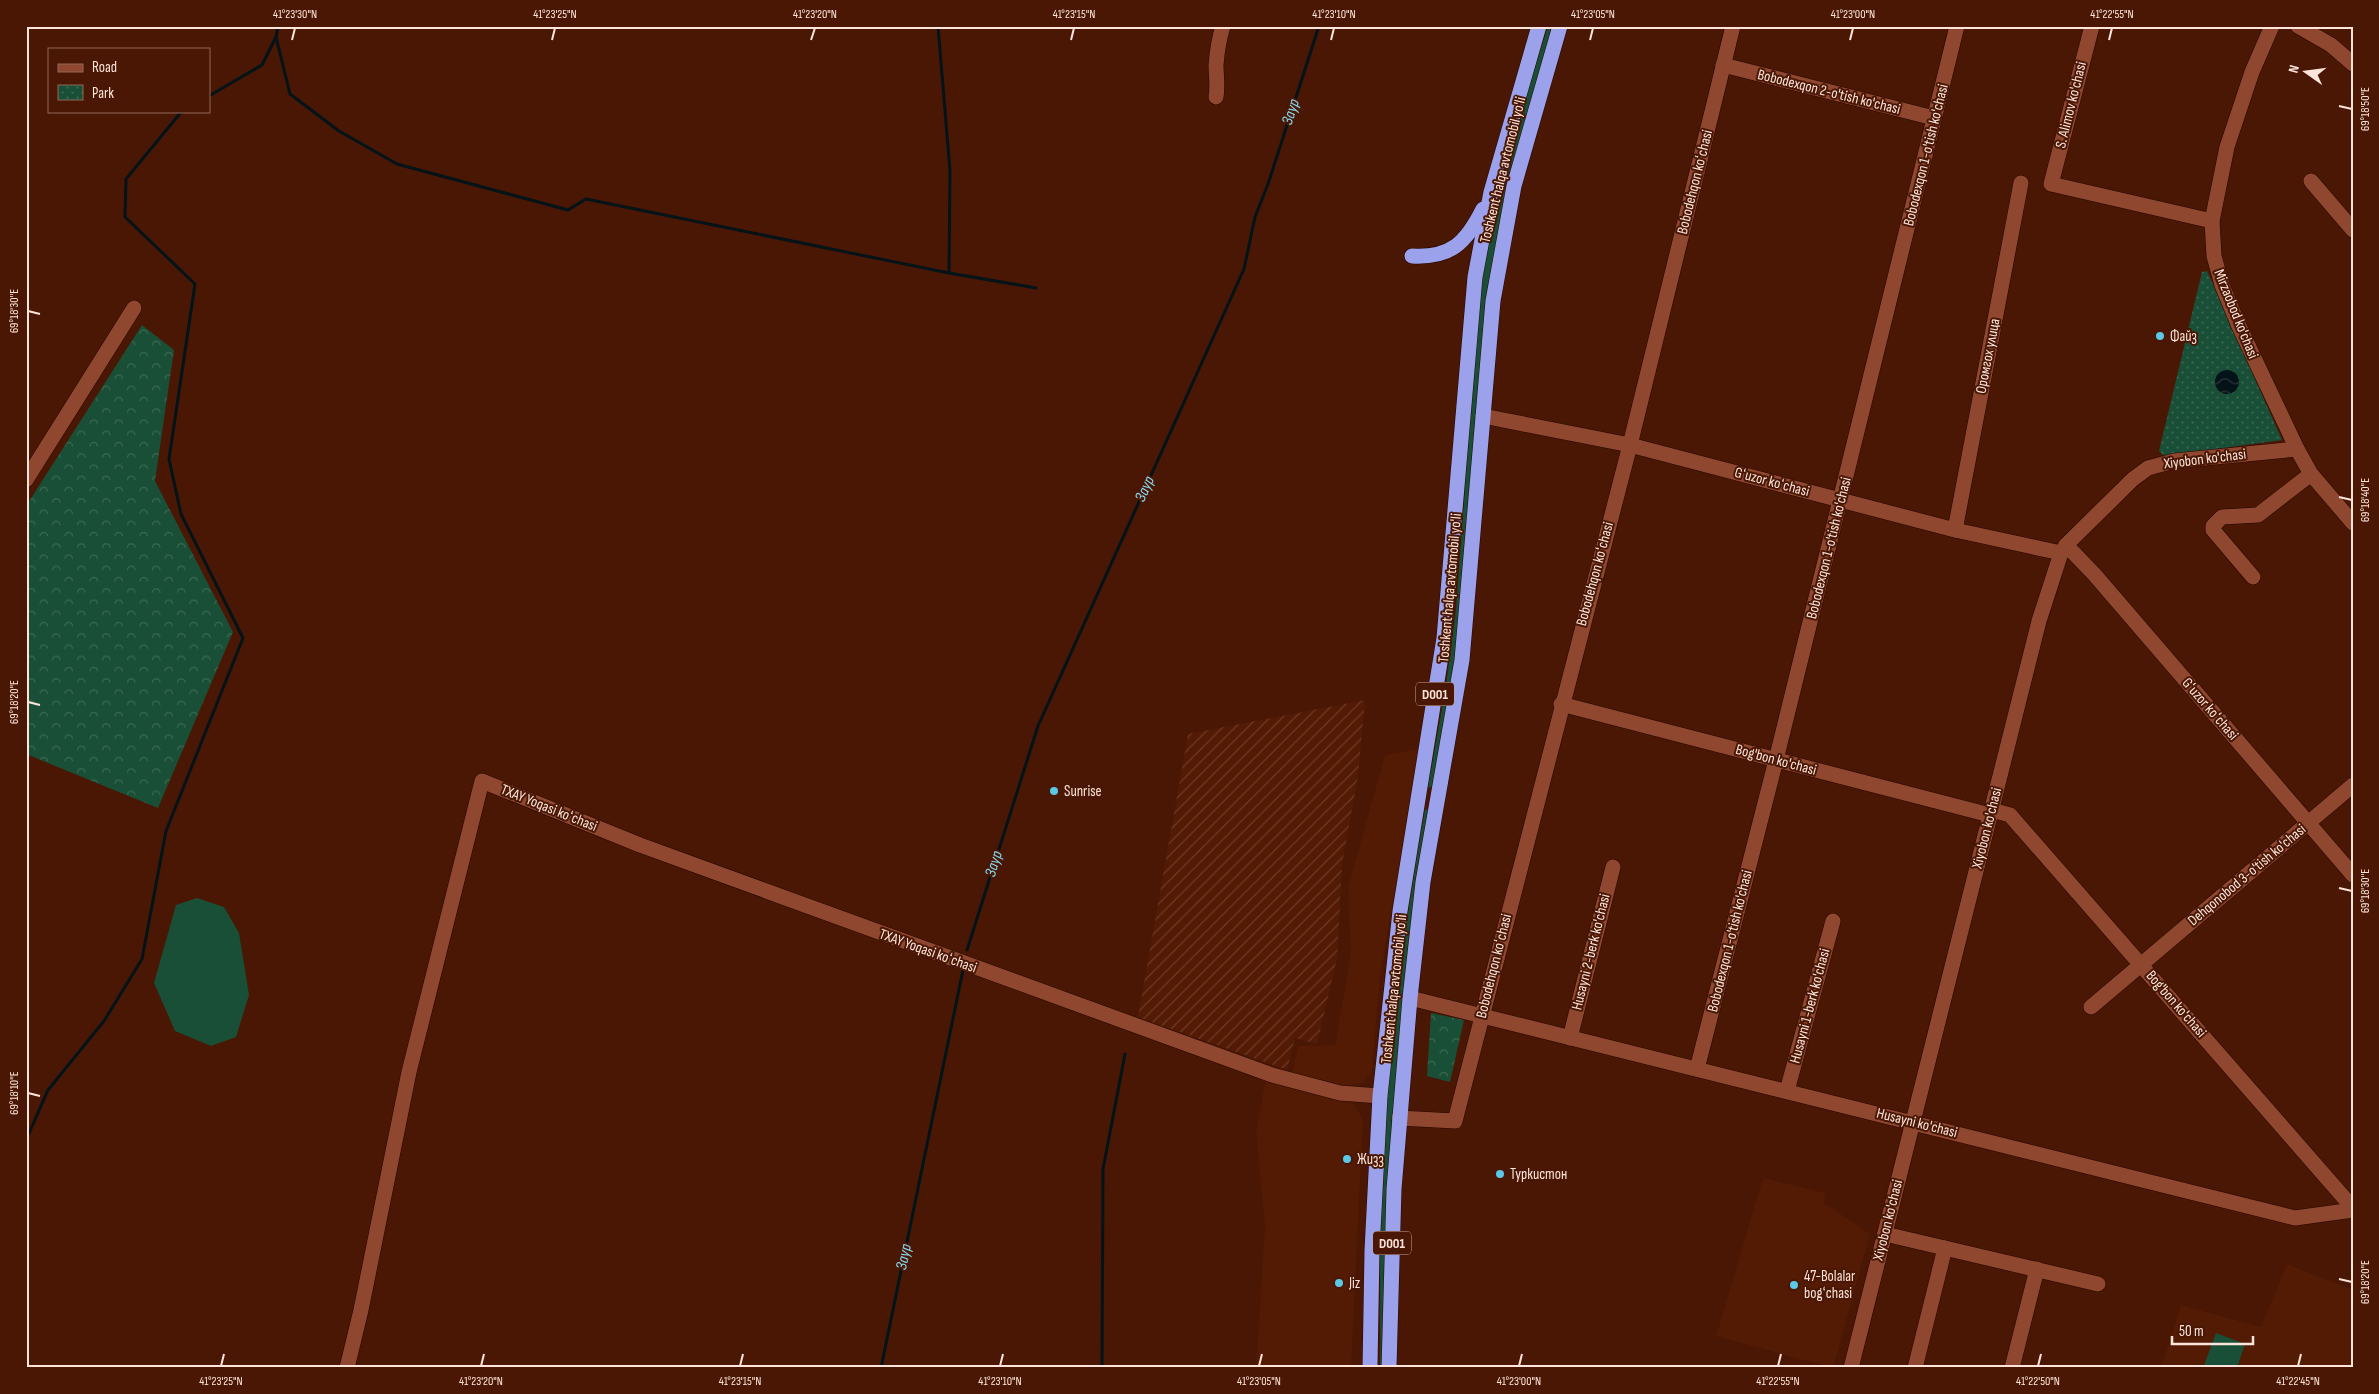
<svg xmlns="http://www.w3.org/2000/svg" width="2379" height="1394" font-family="'Sofia Sans Condensed',sans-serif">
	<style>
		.built { fill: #531a04 }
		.industrial { fill: url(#industrial-furrows) }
		.grass { fill: #194f36 }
		.forest { fill: url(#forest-crowns) }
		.park { fill: url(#park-dots) }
		.water { fill: url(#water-waves) }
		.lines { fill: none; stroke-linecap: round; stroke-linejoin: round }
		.stream { stroke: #041318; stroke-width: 3 }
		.minor-casing { stroke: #270500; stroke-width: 16 }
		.highway-casing { stroke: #270500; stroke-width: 16 }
		.minor { stroke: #8f482f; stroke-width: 15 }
		.highway { stroke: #9ba1ea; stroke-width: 15 }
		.ticks { fill: none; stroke: #fee4db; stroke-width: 2 }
		.poi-dot { fill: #5bc8e7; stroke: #491704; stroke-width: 2 }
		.labels { text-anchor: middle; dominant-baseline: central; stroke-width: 4; stroke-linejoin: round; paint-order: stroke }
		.shield { fill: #491704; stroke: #c8a69a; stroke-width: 1 }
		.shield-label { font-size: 14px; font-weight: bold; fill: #fee4db }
		.street-label { font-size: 15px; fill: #fee4db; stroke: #491704 }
		.poi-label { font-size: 15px; fill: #fee4db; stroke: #491704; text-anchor: start }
		.water-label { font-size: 16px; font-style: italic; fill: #85dbf5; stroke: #491704 }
		.neatline { fill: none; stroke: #fee4db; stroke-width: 2 }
		.ticks-label { font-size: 12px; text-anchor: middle; fill: #fee4db }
	</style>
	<defs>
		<pattern id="industrial-furrows" width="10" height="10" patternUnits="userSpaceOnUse" patternTransform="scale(1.25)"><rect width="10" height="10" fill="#531a04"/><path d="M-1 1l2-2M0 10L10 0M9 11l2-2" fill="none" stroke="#6d3b28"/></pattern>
		<pattern id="forest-crowns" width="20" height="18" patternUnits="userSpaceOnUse" patternTransform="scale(1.25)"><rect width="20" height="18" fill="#194f36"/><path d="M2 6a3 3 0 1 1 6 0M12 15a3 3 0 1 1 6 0" fill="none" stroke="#3c6852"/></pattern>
		<pattern id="park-dots" width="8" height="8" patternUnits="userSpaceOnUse" patternTransform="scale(1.25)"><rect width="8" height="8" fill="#194f36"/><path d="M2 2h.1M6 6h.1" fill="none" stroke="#3c6852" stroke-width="1.8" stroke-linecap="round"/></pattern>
		<pattern id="water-waves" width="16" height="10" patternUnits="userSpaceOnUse" patternTransform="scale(1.25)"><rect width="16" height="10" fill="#041318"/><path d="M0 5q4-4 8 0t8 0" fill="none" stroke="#2a3539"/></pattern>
	</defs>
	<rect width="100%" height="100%" fill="#491704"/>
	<g class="built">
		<polygon points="1419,749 1380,977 1372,1072 1362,1083 1346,1086 1292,1073 1298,1046 1335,1045 1351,953 1348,888 1385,755"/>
		<polygon points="1266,1077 1354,1104 1363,1120 1351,1368 1256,1368 1265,1227 1256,1133"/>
		<polygon points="1763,1178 1826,1193 1823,1202 1870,1234 1833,1368 1716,1336"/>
		<polygon points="2287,1264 2353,1290 2353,1368 2161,1368 2181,1305 2261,1327"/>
	</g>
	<polygon class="industrial" points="1365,700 1358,776 1342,864 1337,958 1317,1044 1295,1038 1287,1070 1138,1017 1188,734"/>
	<g class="grass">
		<polygon points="1548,26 1556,26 1511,174 1464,610 1435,788 1428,787 1446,686 1456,609 1477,325 1483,273 1503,172"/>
		<path d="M1425,809l5,1 -45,558h-5c1,-57 -1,-114 1,-171 6,-130 21,-260 44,-388z"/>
		<polygon points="197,898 224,907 239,933 249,995 236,1037 211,1046 175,1031 154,983 176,905"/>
		<polygon points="2216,1333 2245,1344 2237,1368 2203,1368"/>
	</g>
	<g class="forest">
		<polygon points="142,325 174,350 155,481 233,632 158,808 26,754 26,506"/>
		<polygon points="1431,1013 1464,1020 1450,1082 1427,1076"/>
	</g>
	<polygon class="park" points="2207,271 2282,440 2164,456 2159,451 2202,272"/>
	<circle class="water" cx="2227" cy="382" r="12"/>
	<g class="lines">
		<g class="stream">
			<polyline points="938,26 950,171 949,273"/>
			<polyline points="276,37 290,94 339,131 397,164 568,210 586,199 949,273 1036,288"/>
			<polyline points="209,96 262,65 276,37 278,26"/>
			<polyline points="967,950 1038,726 1244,269 1255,217 1268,184 1319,26"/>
			<polyline points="26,1140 48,1090 104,1021 142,959 166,831 243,638 181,514 169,459 195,284 125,217 126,179 182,111"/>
			<polyline points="881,1368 963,970"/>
			<polyline points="1102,1368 1103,1169 1125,1054"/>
		</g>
		<defs>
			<g id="minor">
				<polyline points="2092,26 2051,184 2212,221"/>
				<polyline points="2272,26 2252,72 2227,147 2212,221 2214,256 2222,285 2238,324 2297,449 2311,474 2353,523"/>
				<polyline points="2298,26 2331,45 2353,64"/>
				<polyline points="1723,65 1934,118"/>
				<path d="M1216,97c2,-12 0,-21 0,-32 1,-13 3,-26 7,-39"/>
				<polyline points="2311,181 2353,230"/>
				<polyline points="1483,416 1630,445 1955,530 2061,553"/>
				<polyline points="26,480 134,308"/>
				<polyline points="1955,530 2021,183"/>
				<polyline points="2066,545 2094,574 2353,875"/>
				<polyline points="2253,577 2213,530 2213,526 2222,517 2258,515 2311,474"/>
				<polyline points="1561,704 1990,815"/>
				<polyline points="1992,810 2010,815 2353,1208"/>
				<polyline points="1410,998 2295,1218 2353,1210"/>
				<polyline points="2091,1007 2353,785"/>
				<polyline points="1570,1038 1613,867"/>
				<polyline points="1697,1069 1776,760 1957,26"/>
				<polyline points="1787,1091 1833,921"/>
				<polyline points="1399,1118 1455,1121 1630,445 1733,26"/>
				<polyline points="1885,1234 2098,1284"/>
				<polyline points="347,1368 361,1310 409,1072 482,781 640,845 1272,1075 1340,1093 1380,1096"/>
				<polyline points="1851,1368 2039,621 2061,553 2066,545 2133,479 2148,468 2174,461 2297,449"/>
				<polyline points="1915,1368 1945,1248"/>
				<polyline points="2012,1368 2037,1269"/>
			</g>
			<g id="highway">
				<path d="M1412,256c39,2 54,-13 71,-47"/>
				<polyline points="1370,1368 1372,1250 1380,1096 1400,911 1444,638 1475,277 1491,192 1539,26"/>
				<polyline points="1389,1368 1394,1189 1410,998 1423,882 1462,660 1493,301 1514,186 1560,26"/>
			</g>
		</defs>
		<use href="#minor" class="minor-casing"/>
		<use href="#highway" class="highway-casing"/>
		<use href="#minor" class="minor"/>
		<use href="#highway" class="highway"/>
	</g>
	<path class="ticks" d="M292,40l3,-12M552,40l3,-12M811,40l4,-12M1071,40l3,-12M1331,40l3,-12M1590,40l3,-12M1850,40l3,-12M2109,40l3,-12M2339,106l13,3M28,311l12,3M2339,497l13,3M28,702l12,3M2339,888l13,3M28,1093l12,3M2339,1279l13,3M221,1366l3,-12M481,1366l3,-12M740,1366l3,-12M1000,1366l3,-12M1259,1366l3,-12M1519,1366l3,-12M1778,1366l3,-12M2038,1366l3,-12M2298,1366l3,-12"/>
	<g class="poi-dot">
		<circle cx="2160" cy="336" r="5"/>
		<circle cx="1054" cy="791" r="5"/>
		<circle cx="1347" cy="1159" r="5"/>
		<circle cx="1500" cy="1174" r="5"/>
		<circle cx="1339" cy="1283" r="5"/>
		<circle cx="1794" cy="1285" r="5"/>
	</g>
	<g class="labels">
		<g class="shield">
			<rect x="1416" y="682.5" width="38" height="23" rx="4"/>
			<rect x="1373" y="1231.5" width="38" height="23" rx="4"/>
		</g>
		<g class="shield-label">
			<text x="1435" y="694">D001</text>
			<text x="1392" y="1243">D001</text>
		</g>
		<g class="street-label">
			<text transform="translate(1829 92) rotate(14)">Bobodexqon 2-o'tish ko'chasi</text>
			<text transform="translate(2071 105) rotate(-76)">S. Alimov ko'chasi</text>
			<text transform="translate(1926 155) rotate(-76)">Bobodexqon 1-o'tish ko'chasi</text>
			<text transform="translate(1503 170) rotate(-76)">Toshkent halqa avtomobil yo'li</text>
			<text transform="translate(1695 182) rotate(-76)">Bobodehqon koʻchasi</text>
			<text transform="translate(2236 314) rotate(68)">Mirzaobod ko'chasi</text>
			<text transform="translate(1988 356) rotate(-79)">Оромгох улица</text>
			<text transform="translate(2205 459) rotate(-7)">Xiyobon ko'chasi</text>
			<text transform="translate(1772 482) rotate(15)">Gʻuzor koʻchasi</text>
			<text transform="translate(1829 548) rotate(-76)">Bobodexqon 1-o'tish ko'chasi</text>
			<text transform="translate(1595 574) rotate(-75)">Bobodehqon koʻchasi</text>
			<text transform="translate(1450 588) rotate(-85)">Toshkent halqa avtomobil yo'li</text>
			<text transform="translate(2210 709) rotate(49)">Gʻuzor koʻchasi</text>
			<text transform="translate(1776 760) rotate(15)">Bog'bon ko'chasi</text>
			<text transform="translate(549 808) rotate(22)">TXAY Yoqasi koʻchasi</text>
			<text transform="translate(1987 828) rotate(-76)">Xiyobon ko'chasi</text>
			<text transform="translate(2247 875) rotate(-40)">Dehqonobod 3-o'tish ko'chasi</text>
			<text transform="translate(1730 941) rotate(-76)">Bobodexqon 1-o'tish ko'chasi</text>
			<text transform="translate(928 951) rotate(20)">TXAY Yoqasi koʻchasi</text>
			<text transform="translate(1591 952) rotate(-76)">Husayni 2-berk ko'chasi</text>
			<text transform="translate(1494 966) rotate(-76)">Bobodehqon koʻchasi</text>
			<text transform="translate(1394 989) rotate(-84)">Toshkent halqa avtomobil yo'li</text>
			<text transform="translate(2176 1004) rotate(49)">Bog'bon ko'chasi</text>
			<text transform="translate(1810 1006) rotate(-75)">Husayni 1-berk ko'chasi</text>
			<text transform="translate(1917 1123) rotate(14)">Husayni ko'chasi</text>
			<text transform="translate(1888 1220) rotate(-76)">Xiyobon ko'chasi</text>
		</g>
		<g class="poi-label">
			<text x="2170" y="336">Файз</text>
			<text x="1064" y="791">Sunrise</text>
			<text x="1357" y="1159">Жизз</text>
			<text x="1510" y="1174">Туркистон</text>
			<text x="1804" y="1276">47-Bolalar<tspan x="1804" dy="17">bogʻchasi</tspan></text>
			<text x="1349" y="1283">Jiz</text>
		</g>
		<g class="water-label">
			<text transform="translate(1291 112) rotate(-72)">Заур</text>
			<text transform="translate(1145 489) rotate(-66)">Заур</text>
			<text transform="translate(994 864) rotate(-73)">Заур</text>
			<text transform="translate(904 1257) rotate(-78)">Заур</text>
		</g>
	</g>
	<rect width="2379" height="1394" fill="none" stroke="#491704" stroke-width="55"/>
	<rect x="48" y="48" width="162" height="65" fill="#491704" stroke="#91695a"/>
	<rect x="58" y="64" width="25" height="8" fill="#8f482f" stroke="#91695a"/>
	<text x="92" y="72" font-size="15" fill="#fee4db">Road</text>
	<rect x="58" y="85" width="25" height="15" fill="url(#park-dots)" stroke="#91695a"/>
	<text x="92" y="98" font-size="15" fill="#fee4db">Park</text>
	<g transform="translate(2306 72) rotate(284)" stroke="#491704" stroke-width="4" paint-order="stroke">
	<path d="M0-4L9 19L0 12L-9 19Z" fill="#fee4db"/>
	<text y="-8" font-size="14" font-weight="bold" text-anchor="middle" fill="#fee4db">N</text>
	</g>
	<path d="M2172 1336v8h81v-8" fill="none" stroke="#fee4db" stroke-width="2.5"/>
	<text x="2179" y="1336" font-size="15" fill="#fee4db" stroke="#491704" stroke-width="4" paint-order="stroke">50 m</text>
	<rect x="28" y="28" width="2324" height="1338" class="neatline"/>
	<g class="ticks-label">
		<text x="295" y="18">41°23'30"N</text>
		<text x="555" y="18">41°23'25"N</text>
		<text x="815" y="18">41°23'20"N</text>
		<text x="1074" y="18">41°23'15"N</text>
		<text x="1334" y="18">41°23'10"N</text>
		<text x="1593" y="18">41°23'05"N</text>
		<text x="1853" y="18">41°23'00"N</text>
		<text x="2112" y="18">41°22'55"N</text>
		<text transform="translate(2365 109) rotate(-90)" y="4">69°18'50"E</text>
		<text transform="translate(14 311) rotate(-90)" y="4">69°18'30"E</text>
		<text transform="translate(2365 500) rotate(-90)" y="4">69°18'40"E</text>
		<text transform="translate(14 702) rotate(-90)" y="4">69°18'20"E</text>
		<text transform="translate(2365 891) rotate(-90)" y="4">69°18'30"E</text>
		<text transform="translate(14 1093) rotate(-90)" y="4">69°18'10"E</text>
		<text transform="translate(2365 1282) rotate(-90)" y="4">69°18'20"E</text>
		<text x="221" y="1385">41°23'25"N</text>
		<text x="481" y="1385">41°23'20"N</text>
		<text x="740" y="1385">41°23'15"N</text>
		<text x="1000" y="1385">41°23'10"N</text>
		<text x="1259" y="1385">41°23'05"N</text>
		<text x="1519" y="1385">41°23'00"N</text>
		<text x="1778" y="1385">41°22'55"N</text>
		<text x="2038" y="1385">41°22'50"N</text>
		<text x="2298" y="1385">41°22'45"N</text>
	</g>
</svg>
